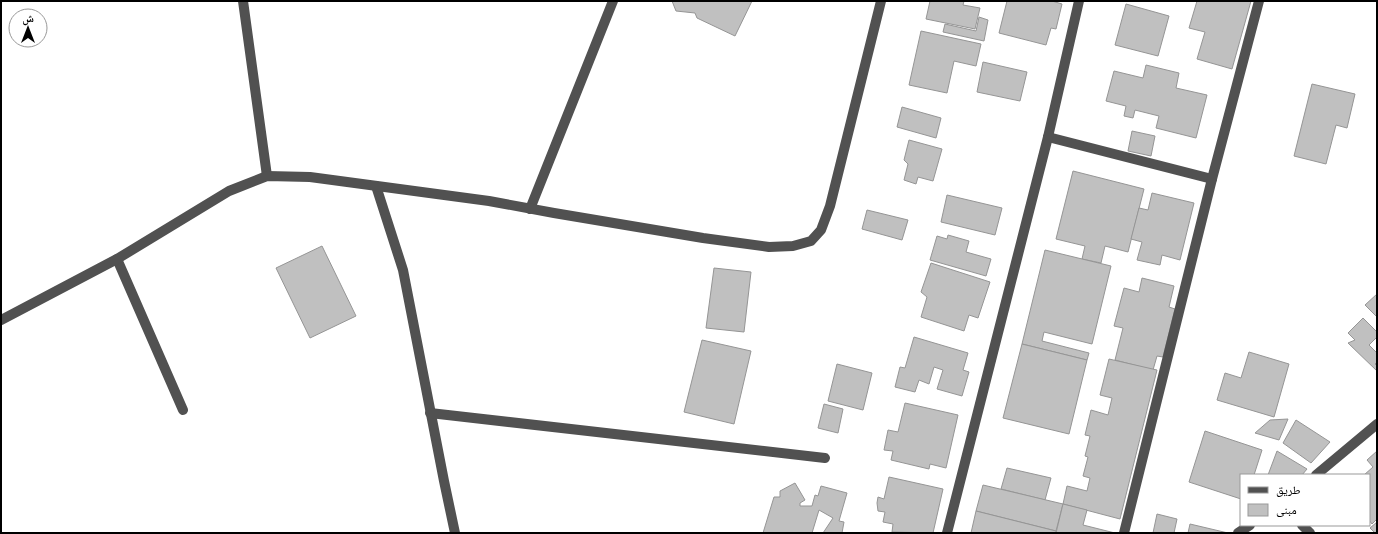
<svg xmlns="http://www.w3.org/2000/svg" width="1378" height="534" font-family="'Archivo Narrow','Noto Naskh Arabic',sans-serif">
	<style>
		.building { fill: #c0c0c0; stroke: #959595 }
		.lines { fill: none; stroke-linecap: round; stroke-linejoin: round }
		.minor { stroke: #515151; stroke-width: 10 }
	</style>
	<rect width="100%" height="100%" fill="#fff"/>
	<g class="building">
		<polygon points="672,1 752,1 735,36 697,18 695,13 676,11"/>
		<polygon points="930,1 964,1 963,5 980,8 975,29 926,19"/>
		<polygon points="1007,1 1052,1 1062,4 1056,29 1051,28 1046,45 999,33"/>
		<polygon points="1197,1 1251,1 1232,69 1197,59 1205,32 1189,28"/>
		<polygon points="1126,4 1169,16 1158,56 1115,45"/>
		<polygon points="979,17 988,20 984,41 943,32 945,24 976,31"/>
		<polygon points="921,31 981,44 976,66 954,61 947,93 909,85"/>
		<polygon points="983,62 1027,72 1020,101 977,92"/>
		<polygon points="1146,65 1179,73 1176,88 1207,95 1196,138 1156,128 1159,116 1135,110 1133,118 1124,116 1126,106 1106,101 1114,71 1143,78"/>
		<polygon points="1312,84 1355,94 1347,128 1336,125 1326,164 1294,156"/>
		<polygon points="902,107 941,118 936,138 897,127"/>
		<polygon points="1132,131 1155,136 1151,156 1128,151"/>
		<polygon points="909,140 942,149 933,181 918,177 916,184 904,180 908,164 904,160"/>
		<polygon points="1073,171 1144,189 1128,252 1105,246 1101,263 1082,259 1085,246 1056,239"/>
		<polygon points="1152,193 1194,203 1180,260 1162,255 1160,265 1137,260 1142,242 1131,239 1139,208 1148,210"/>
		<polygon points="947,195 1002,208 995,235 941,222"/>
		<polygon points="867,210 908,220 902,240 862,229"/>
		<polygon points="948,235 969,241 966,252 991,259 986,276 930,260 937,236 947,239"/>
		<polygon points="322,246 356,316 310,338 276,268"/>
		<polygon points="1045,250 1111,266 1092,344 1044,332 1042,341 1089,353 1087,360 1022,344"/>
		<polygon points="931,263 990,282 978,318 969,315 964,331 921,317 927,297 921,292"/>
		<polygon points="714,268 751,272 744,332 706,328"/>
		<polygon points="1142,278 1174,286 1169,307 1175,309 1163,357 1157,356 1153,370 1115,360 1123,328 1114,326 1124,288 1139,292"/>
		<polygon points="1377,294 1377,317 1365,305"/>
		<polygon points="1363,318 1377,332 1377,337 1369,345 1377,353 1377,362 1375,364 1377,366 1377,371 1348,343 1355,340 1348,333"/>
		<polygon points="914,337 968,353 963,370 969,372 962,396 937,389 943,370 934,367 929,384 919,380 915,392 895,387 900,367 905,368"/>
		<polygon points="702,340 751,351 734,424 684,412"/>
		<polygon points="1022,344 1087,360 1069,434 1003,418"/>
		<polygon points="1249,352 1289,364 1274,417 1217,400 1225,373 1241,378"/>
		<polygon points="1109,359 1157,370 1120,519 1063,504 1067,486 1087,491 1090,478 1083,476 1088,457 1085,456 1090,436 1085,435 1091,410 1108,415 1112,398 1100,395"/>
		<polygon points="837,364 872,373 863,410 828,401"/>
		<polygon points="905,403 958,415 946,468 930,464 929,469 891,460 893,451 884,450 888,430 898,432"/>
		<polygon points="824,404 843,409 838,433 818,428"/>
		<polygon points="1288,419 1279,440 1255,433 1270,420"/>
		<polygon points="1296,420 1330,442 1311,463 1283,443"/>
		<polygon points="1205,431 1262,450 1254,475 1241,475 1241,499 1189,482"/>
		<polygon points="1277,451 1307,469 1302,475 1268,475"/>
		<polygon points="1377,451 1377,519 1372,524 1369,520 1369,475 1364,475 1373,467 1367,460"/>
		<polygon points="1007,468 1051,478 1045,500 1001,489"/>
		<polygon points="889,477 943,489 933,533 892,532 893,524 883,522 885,512 878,511 877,503 878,497 884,499"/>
		<polygon points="795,483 805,500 800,503 800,506 812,506 815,495 818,496 821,486 847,493 839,521 844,522 842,533 823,533 833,518 819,510 812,533 763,533 774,497 780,497 780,491"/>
		<polygon points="983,485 1063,504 1056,531 976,511"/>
		<polygon points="1063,504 1087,510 1083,525 1115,533 1056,533"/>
		<polygon points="976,511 1056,531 1056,533 971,533"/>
		<polygon points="1157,514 1177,519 1174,533 1153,533"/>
		<polygon points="1377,522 1377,533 1375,533 1370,528"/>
		<polygon points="1190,524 1228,533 1188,533"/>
	</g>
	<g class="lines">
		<g class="minor">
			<polyline points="243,1 267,176"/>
			<polyline points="1048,137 1212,179"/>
			<polyline points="376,186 403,270 444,481 455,533"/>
			<polyline points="530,209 613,1"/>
			<polyline points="117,259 183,410"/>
			<polyline points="1,320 117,259 229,191 267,176 310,177 489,201 554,213 703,238 769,247 793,246 811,241 821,230 830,206 881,1"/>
			<polyline points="430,413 825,458"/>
			<polyline points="1316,475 1377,424"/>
			<polyline points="1302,525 1310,533"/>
			<polyline points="947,533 1048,137 1079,1"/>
			<polyline points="1124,533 1212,179 1259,1"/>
			<polyline points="1238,533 1250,525"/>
		</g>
	</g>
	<rect width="1378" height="534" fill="none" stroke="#000000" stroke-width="4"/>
	<rect x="1240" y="474" width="130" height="52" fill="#ffffff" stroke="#999999"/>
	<rect x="1248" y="487" width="20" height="6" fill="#515151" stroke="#999999"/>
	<text x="1276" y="494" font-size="12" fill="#000000">طريق</text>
	<rect x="1248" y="504" width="20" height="12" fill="#c0c0c0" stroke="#999999"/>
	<text x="1276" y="514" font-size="12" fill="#000000">مبنى</text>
	<g transform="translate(28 28)"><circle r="19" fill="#ffffff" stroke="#999999"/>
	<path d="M0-3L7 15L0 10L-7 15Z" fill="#000000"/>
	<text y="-6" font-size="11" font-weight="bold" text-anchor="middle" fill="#000000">ش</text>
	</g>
</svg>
